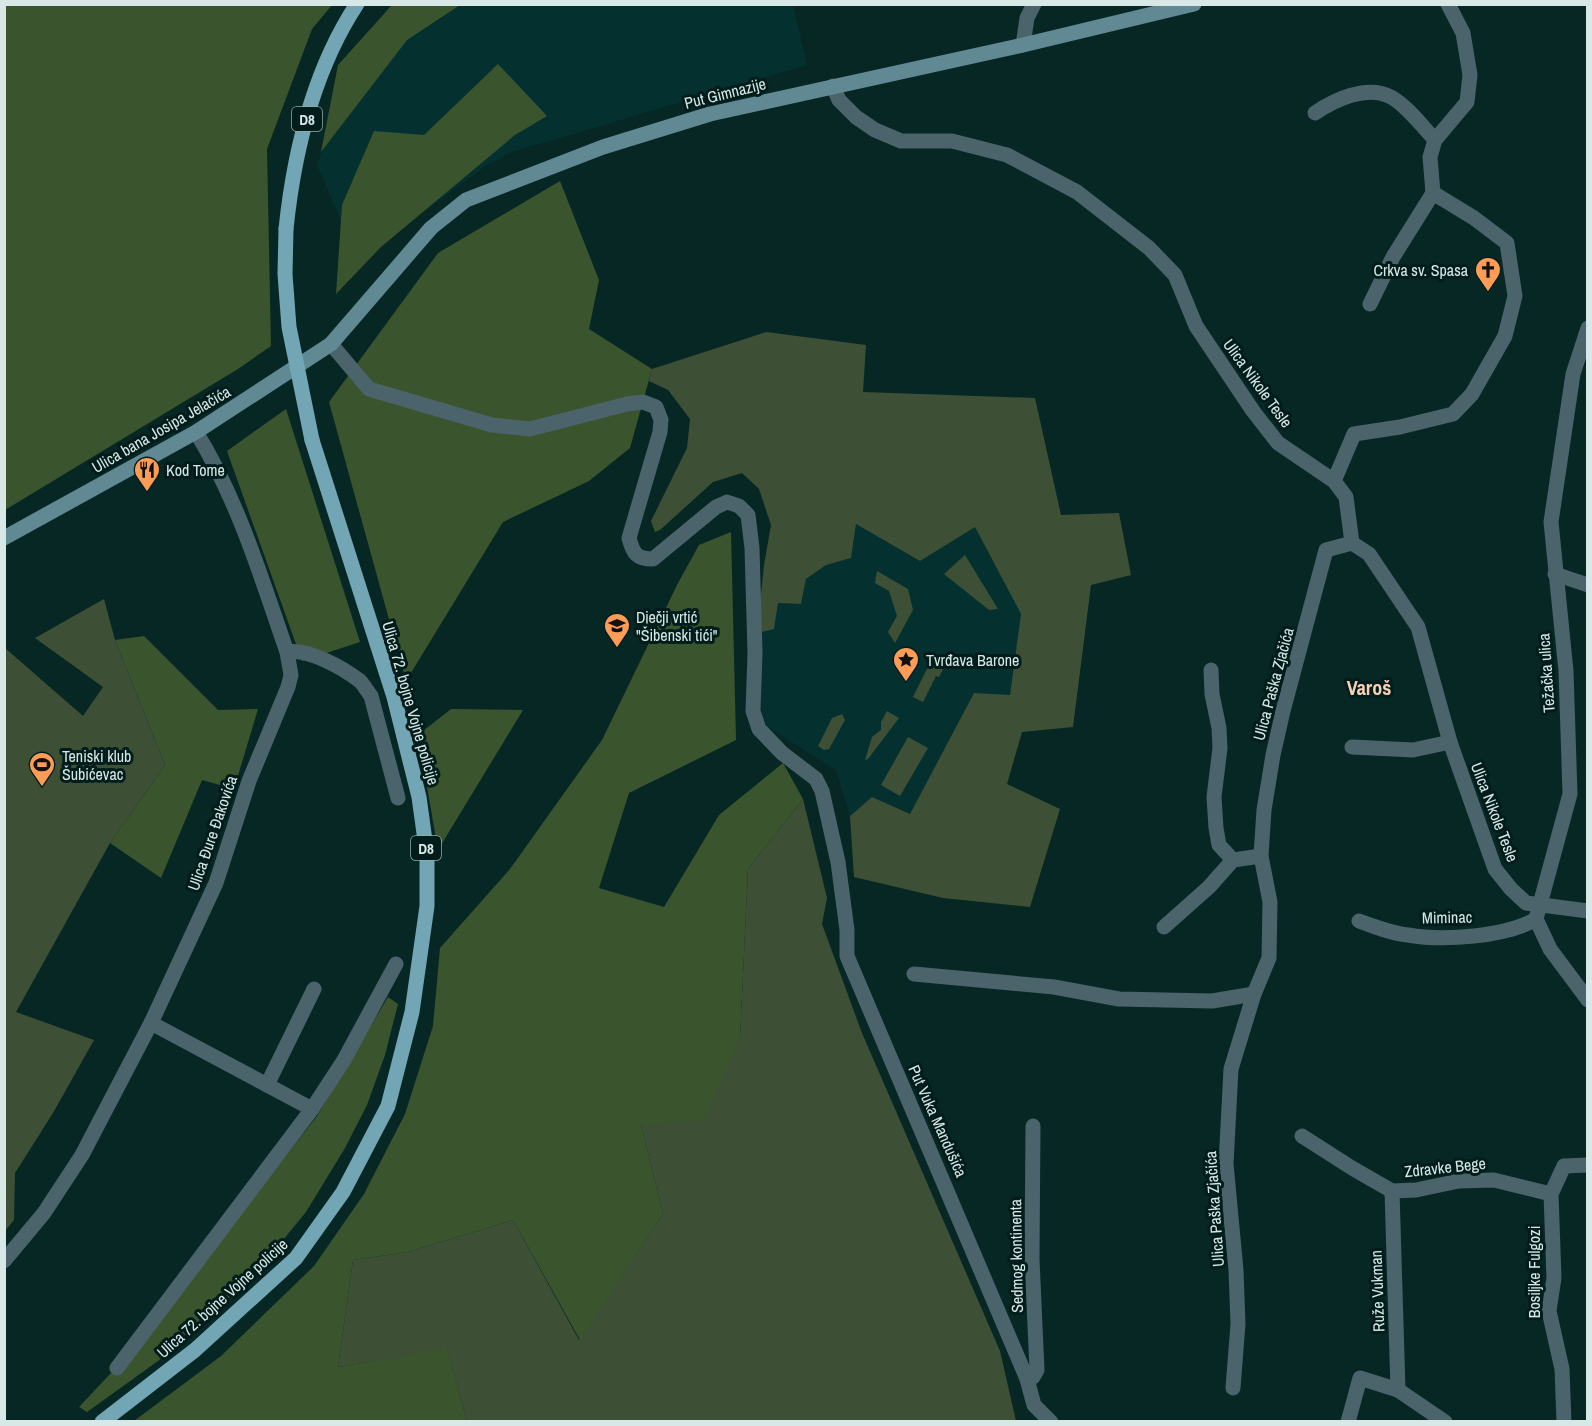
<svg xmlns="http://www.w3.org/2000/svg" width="1592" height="1426" font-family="'Archivo Narrow',sans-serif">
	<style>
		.built { fill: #04312f }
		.green { fill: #3d5035 }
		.forest { fill: #3a542e }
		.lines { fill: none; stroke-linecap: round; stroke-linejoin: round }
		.street { stroke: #4b636a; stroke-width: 15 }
		.secondary { stroke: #618994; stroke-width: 15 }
		.primary { stroke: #72a6b5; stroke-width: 15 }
		.primary-bridge { stroke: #72a6b5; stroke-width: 15 }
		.labels { text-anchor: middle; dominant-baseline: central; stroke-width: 6; stroke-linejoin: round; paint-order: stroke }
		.shield { fill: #001d1c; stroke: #96aba9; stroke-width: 1.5 }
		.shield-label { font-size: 15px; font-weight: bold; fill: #d7e8e6 }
		.street-label { font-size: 16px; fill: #d7e8e6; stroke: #001d1c }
		.poi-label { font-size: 16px; fill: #d7e8e6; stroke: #001d1c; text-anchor: start }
		.quarter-label { font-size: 20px; font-weight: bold; fill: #fad1b5; stroke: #001d1c }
	</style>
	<rect width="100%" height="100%" fill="#072725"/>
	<g class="built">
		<polygon points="390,5 793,5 807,65 512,152 487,165 358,260 317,165 348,72"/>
		<polygon points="856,524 920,561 975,526 1021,614 1010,696 974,693 910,814 872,797 850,816 836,770 766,726 761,707 760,657 762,632 774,629 778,603 801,604 806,579 826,565 851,558"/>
	</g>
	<g class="green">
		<polygon points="766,332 866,345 863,392 1035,398 1061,515 1119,513 1131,575 1091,585 1073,727 1022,732 1007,784 1060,809 1030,907 943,898 854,877 850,816 872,797 910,814 974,693 1010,695 1021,614 975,527 920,561 856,524 851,558 826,565 806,579 801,604 778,603 774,629 762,632 759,613 764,565 771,525 759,489 742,473 713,482 660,530 655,532 651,521 687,448 690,419 668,390 649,381 652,369"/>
		<polygon points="965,555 998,609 989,610 944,574"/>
		<polygon points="877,571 908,589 913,610 895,643 888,632 897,616 889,591 875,583"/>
		<polygon points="104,599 115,640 165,765 110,843 16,1012 94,1040 53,1113 15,1173 14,1220 5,1231 5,648 83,716 103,687 35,638"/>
		<polygon points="935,653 948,659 939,677 936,676 923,702 913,697"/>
		<polygon points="887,711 899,718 868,759 865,760 872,737 881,730 881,722"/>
		<polygon points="842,714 845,720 829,749 824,750 818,746 832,718"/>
		<polygon points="908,737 928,748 900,796 881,785"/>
		<polygon points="803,799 827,898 822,924 862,1033 1000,1351 1016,1421 467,1421 447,1349 338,1367 353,1260 408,1252 513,1220 579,1340 663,1214 641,1125 740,1038 748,869"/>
	</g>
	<g class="forest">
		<polygon points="4,5 332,5 312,29 267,149 271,346 238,369 5,510"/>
		<polygon points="392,5 460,5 407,40 321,152 338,65"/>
		<polygon points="498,64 547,116 515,135 381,247 336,294 342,205 374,131 424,135"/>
		<polygon points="560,181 599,280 589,329 652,369 630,448 589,481 503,522 406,681 329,402 438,253"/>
		<polygon points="286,409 360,642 302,661 227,451"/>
		<polygon points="731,532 736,740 629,793 599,888 664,907 719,815 783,763 803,799 748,869 740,1038 704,1120 641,1125 663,1214 580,1340 513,1220 408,1252 353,1260 338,1367 447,1348 467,1421 134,1421 221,1356 314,1266 364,1194 405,1114 433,1026 440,948 510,869 602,740 678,583 699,545"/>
		<polygon points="144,636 218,710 258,709 234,789 202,780 161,878 110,843 165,765 115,640"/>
		<polygon points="451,709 523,710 438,850 418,735"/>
		<polygon points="388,997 398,1004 385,1055 367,1105 345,1148 306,1212 260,1268 210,1316 158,1361 87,1412 79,1407 143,1339 317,1116"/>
	</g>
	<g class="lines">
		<g class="street">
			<polyline points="1023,45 1027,18 1034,4"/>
			<polyline points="833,86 839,100 856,117 875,130 901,141 952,141 1007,155 1077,192 1149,248 1175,275 1196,326 1253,411 1278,443 1334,481 1346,497 1352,543 1369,554 1418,627 1450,742 1495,869 1511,889 1526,903 1588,911"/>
			<path d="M1315,113c19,-13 52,-29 76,-16 15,8 32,30 44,43"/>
			<polyline points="1370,304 1393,257 1433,193 1430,157 1435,140 1467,102 1470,75 1463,33 1448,4"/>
			<polyline points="1588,328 1573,374 1551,522 1566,671 1570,794 1536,919 1550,949 1588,1000"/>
			<path d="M331,344l38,45 123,36 38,4 97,-25 16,-2 13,5 5,13 -1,12 -31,106c4,15 7,21 24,21l63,-52 11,-5 12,4 9,9 4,33 3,105 -2,58 6,18 23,24 34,26 6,12 16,71 9,68v26l180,423 7,26 17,17"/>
			<polyline points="1334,481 1354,434 1400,427 1453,414 1472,394 1505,336 1515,296 1507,243 1474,218 1433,193"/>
			<polyline points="1555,574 1588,585"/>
			<path d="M287,652c21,-4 56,16 73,29 4,4 7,10 11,15l27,102"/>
			<polyline points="1211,670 1212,694 1219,728 1220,748 1214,797 1216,828 1219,845 1233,860"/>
			<polyline points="1352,747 1413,750 1450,742"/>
			<path d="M1359,921c16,6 32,12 49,14 35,6 98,2 128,-16"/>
			<polyline points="1164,927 1209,887 1233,860 1261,856"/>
			<polyline points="914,974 1054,987 1119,999 1212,1001 1254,994"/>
			<polyline points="151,1023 312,1109"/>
			<polyline points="267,1085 314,989"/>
			<polyline points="1302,1136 1352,1168 1392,1191 1416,1190 1459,1181 1494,1180 1551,1194 1564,1166 1588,1165"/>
			<polyline points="1392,1191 1398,1390"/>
			<polyline points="1551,1194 1554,1278 1549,1311 1562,1369 1564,1422"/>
			<path d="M4,1261l40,-48 38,-58 69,-132 65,-140 33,-102 39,-94 3,-12 -4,-23c-26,-75 -49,-152 -91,-220"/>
			<polyline points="117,1368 312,1109 344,1060 396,964"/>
			<polyline points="1027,1379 1033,1377 1037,1370 1032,1259 1033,1126"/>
			<polyline points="1233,1388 1238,1324 1236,1270 1226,1164 1231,1069 1254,994 1269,958 1270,902 1261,856 1264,810 1273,755 1283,711 1326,550 1352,543"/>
			<polyline points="1348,1422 1360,1378 1398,1390 1445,1422"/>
		</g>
		<polyline class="secondary" points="4,538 196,432 331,344 431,228 466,200 603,147 710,114 1023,45 1194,4"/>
		<g class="primary">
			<path d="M286,229c8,-77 27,-158 71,-225"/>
			<polyline points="102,1422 195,1350 296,1258 343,1192 388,1106 412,1012 427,906 427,855 419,797 394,697 312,440"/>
		</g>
		<polyline class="primary-bridge" points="286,229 285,274 289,327 312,440"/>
	</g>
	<defs>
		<symbol id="church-pin" viewBox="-11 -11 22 30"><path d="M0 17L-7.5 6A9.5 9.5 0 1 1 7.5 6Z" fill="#fd9d55" stroke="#001d1c"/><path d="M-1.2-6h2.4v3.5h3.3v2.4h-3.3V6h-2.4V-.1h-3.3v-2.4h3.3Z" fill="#111"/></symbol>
		<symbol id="restaurant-pin" viewBox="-11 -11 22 30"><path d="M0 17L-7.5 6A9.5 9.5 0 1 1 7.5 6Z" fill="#fd9d55" stroke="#001d1c"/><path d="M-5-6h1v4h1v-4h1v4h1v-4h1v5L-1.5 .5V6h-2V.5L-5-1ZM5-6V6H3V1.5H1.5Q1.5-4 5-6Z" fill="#111"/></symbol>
		<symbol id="school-pin" viewBox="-11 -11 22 30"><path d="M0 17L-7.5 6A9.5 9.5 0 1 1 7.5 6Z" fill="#fd9d55" stroke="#001d1c"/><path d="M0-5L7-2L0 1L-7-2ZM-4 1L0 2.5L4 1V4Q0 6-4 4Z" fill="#111"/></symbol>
		<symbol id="sight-pin" viewBox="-11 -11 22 30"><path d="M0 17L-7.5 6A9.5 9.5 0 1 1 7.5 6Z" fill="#fd9d55" stroke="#001d1c"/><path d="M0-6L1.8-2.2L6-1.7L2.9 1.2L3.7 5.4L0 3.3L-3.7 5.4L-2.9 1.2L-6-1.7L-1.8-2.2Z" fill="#111"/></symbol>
		<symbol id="stadium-pin" viewBox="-11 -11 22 30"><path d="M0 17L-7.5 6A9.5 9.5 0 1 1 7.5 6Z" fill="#fd9d55" stroke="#001d1c"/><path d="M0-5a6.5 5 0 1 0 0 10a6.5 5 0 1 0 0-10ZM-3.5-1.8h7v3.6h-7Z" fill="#111"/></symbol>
	</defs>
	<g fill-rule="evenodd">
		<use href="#church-pin" x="1473" y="255" width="30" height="40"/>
		<use href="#restaurant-pin" x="132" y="455" width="30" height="40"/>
		<use href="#school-pin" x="602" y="611" width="30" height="40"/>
		<use href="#sight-pin" x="891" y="645" width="30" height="40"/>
		<use href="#stadium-pin" x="27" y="750" width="30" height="40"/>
	</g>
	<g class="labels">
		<g class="shield">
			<rect x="292" y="107" width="30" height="24" rx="4.5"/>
			<rect x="411" y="836" width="30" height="24" rx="4.5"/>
		</g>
		<g class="shield-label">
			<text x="307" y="119">D8</text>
			<text x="426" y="848">D8</text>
		</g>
		<g class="street-label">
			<text transform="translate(725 93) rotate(-14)">Put Gimnazije</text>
			<text transform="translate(1258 383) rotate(54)">Ulica Nikole Tesle</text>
			<text transform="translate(161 429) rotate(-30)">Ulica bana Josipa Jelačića</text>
			<text transform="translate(1546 673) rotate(-94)">Težačka ulica</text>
			<text transform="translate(1273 684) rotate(-75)">Ulica Paška Zjačića</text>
			<text transform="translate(411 703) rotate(74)">Ulica 72. bojne Vojne policije</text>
			<text transform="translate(1495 812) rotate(69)">Ulica Nikole Tesle</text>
			<text transform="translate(212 833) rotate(-71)">Ulica Đure Đakovića</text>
			<text transform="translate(1447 917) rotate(-1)">Miminac</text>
			<text transform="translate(938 1121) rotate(66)">Put Vuka Mandušića</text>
			<text transform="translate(1445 1167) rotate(-6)">Zdravke Bege</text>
			<text transform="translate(1214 1209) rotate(-94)">Ulica Paška Zjačića</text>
			<text transform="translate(1016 1256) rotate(-91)">Sedmog kontinenta</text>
			<text transform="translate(1534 1272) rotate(-90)">Bosiljke Fulgozi</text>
			<text transform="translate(1377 1291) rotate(-92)">Ruže Vukman</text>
			<text transform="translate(222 1298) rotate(-42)">Ulica 72. bojne Vojne policije</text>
		</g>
		<g class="poi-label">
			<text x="1468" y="270" text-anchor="end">Crkva sv. Spasa</text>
			<text x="166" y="470">Kod Tome</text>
			<text x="636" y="617">Dječji vrtić<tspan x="636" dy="18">"Šibenski tići"</tspan></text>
			<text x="926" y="660">Tvrđava Barone</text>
			<text x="62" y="756">Teniski klub<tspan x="62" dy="18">Šubićevac</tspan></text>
		</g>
		<g class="quarter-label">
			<text x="1369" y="687">Varoš</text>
		</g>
	</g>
	<rect width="1592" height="1426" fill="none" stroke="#d7e8e6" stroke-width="12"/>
</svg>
